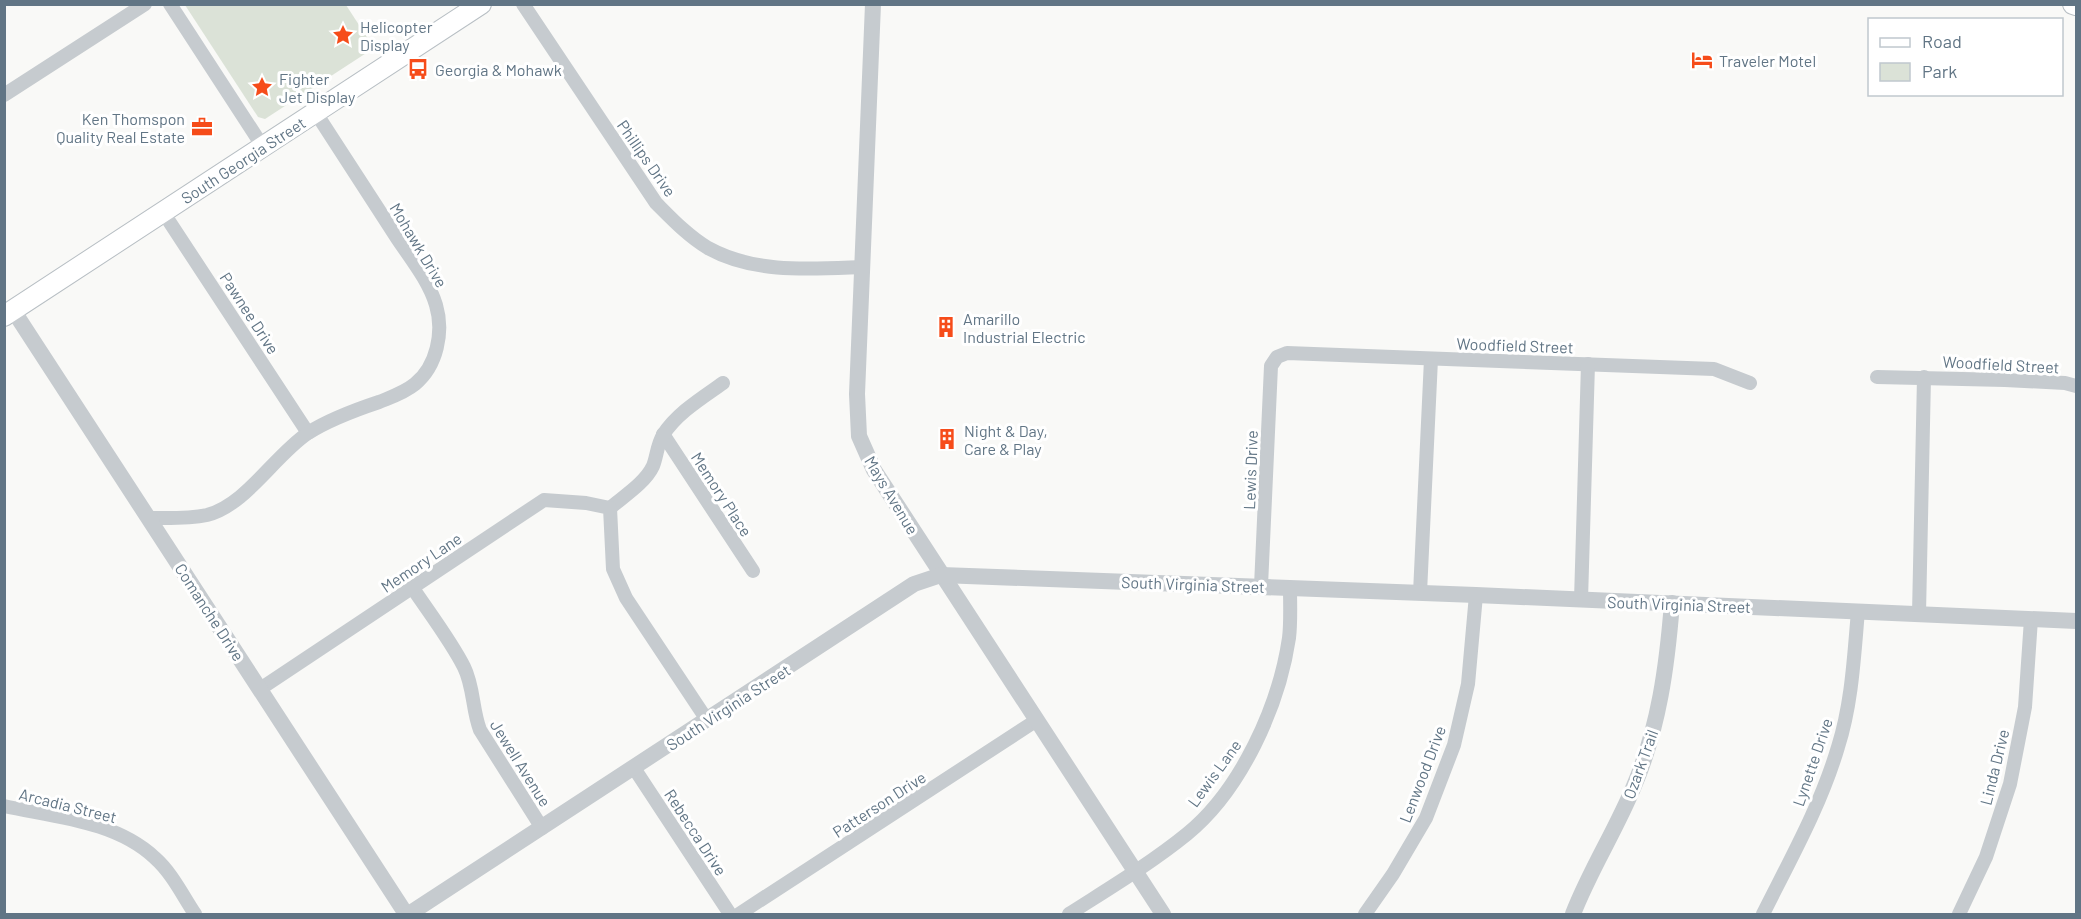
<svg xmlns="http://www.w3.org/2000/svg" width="2081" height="919" font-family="Barlow,sans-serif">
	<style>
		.green { fill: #dbe2d7 }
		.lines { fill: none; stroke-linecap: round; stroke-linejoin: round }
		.secondary-casing { stroke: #b8bfc4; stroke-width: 22 }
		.minor { stroke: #c6cbcf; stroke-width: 14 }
		.tertiary { stroke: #c6cbcf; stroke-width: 16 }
		.secondary { stroke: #fff; stroke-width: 20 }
		.labels { text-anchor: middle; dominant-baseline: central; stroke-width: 6; stroke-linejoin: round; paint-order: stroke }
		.poi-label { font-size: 16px; fill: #617585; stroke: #fff; text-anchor: start }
		.street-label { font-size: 16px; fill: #617585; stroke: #fff }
	</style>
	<rect width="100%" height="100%" fill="#f9f9f7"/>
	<polygon class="green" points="185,5 346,5 374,48 265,119 258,117"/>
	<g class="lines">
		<defs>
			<g id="secondary">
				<polyline points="2073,4 2076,5"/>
				<polyline points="4,316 481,4"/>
			</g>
		</defs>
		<use href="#secondary" class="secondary-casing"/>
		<g class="minor">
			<polyline points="170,4 263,147"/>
			<path d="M523,4l133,199c16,16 32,33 52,45 47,26 103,21 155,19"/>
			<polyline points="4,95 145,4"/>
			<polyline points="163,212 308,433"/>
			<polyline points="1877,377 2005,380 2065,383 2076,386"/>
			<polyline points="663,434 753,571"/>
			<path d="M610,508c14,-12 35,-25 43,-42 4,-10 4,-21 10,-31 14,-22 39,-37 60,-52"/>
			<path d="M149,518c19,0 39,1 58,-3 39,-10 67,-59 101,-82 22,-14 47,-23 71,-31 12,-5 25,-9 36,-18 22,-18 29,-52 21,-79 -7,-24 -25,-46 -39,-67 -27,-42 -54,-84 -81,-125"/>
			<polyline points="1261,586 1271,366 1277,357 1287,353 1714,369 1750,383"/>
			<path d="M412,587c16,24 39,54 52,80 10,20 8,42 16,63l62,98"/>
			<polyline points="1420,593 1431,359"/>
			<polyline points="1581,600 1588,364"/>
			<polyline points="1919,614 1924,377"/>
			<polyline points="260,689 544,500 586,503 610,508 613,569 626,598 707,720"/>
			<polyline points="634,768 730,914"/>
			<path d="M4,806c51,11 112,15 151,52 17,15 28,38 40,56"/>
			<polyline points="739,914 1037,720"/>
			<path d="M1069,914c39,-25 81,-50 118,-80 54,-44 92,-128 102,-196 2,-16 1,-34 1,-50"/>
			<polyline points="1365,914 1393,874 1426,818 1454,745 1468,684 1476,595"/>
			<path d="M1763,914c27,-54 58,-109 75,-167 14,-44 16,-91 20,-136"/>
			<polyline points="1959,914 1986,857 2010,784 2025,707 2031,619"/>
		</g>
		<g class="tertiary">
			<polyline points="873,4 857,394 859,436 874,470 1163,914"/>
			<polyline points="13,310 406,914"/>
			<polyline points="409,914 914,584 941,575 1476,595 2076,621"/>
			<path d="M1573,914c17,-44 43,-84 61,-128 25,-59 33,-120 38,-183"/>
		</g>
		<use href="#secondary" class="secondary"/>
	</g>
	<defs>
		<symbol id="sight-bare" viewBox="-9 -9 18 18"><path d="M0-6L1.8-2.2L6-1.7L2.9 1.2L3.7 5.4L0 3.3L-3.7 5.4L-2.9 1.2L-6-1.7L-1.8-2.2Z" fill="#f64c1a" stroke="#fff" stroke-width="2.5" paint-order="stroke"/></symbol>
		<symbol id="hotel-bare" viewBox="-9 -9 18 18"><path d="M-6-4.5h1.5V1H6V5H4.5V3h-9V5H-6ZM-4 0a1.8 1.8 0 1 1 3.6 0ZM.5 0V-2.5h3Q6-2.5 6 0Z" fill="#f64c1a" stroke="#fff" stroke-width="2.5" paint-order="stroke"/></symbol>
		<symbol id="bus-bare" viewBox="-9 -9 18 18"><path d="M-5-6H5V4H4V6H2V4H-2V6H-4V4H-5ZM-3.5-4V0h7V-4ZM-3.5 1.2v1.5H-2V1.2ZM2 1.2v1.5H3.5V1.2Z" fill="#f64c1a" stroke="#fff" stroke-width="2.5" paint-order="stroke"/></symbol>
		<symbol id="office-bare" viewBox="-9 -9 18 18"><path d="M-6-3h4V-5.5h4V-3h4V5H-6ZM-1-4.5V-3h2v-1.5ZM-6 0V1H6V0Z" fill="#f64c1a" stroke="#fff" stroke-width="2.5" paint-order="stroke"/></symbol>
		<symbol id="building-bare" viewBox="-9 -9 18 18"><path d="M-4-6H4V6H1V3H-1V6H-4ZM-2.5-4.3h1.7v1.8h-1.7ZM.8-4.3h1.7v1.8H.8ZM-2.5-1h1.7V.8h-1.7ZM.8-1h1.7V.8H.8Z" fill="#f64c1a" stroke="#fff" stroke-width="2.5" paint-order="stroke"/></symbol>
	</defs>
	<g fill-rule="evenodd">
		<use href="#sight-bare" x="328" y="20" width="30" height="30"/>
		<use href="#hotel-bare" x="1687" y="45" width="30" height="30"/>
		<use href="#bus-bare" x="403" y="54" width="30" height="30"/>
		<use href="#sight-bare" x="247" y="72" width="30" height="30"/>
		<use href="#office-bare" x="187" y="112" width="30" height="30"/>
		<use href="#building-bare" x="931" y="312" width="30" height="30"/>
		<use href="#building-bare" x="932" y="424" width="30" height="30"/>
	</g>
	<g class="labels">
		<g class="poi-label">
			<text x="360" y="26">Helicopter<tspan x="360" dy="18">Display</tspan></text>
			<text x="1719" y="60">Traveler Motel</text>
			<text x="435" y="69">Georgia &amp; Mohawk</text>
			<text x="279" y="78">Fighter<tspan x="279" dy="18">Jet Display</tspan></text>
			<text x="185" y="118" text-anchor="end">Ken Thomspon<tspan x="185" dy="18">Quality Real Estate</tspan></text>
			<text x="963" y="318">Amarillo<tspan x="963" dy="18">Industrial Electric</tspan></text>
			<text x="964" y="430">Night &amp; Day,<tspan x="964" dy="18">Care &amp; Play</tspan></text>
		</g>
		<g class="street-label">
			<text transform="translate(647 158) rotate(55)">Phillips Drive</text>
			<text transform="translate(243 160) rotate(-33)">South Georgia Street</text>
			<text transform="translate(419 245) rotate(59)">Mohawk Drive</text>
			<text transform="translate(250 313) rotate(57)">Pawnee Drive</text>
			<text transform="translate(1515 345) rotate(2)">Woodfield Street</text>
			<text transform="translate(2001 364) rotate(3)">Woodfield Street</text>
			<text transform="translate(1250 470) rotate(-88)">Lewis Drive</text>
			<text transform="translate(722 494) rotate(57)">Memory Place</text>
			<text transform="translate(892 495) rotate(59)">Mays Avenue</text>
			<text transform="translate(421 562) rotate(-34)">Memory Lane</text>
			<text transform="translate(1193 584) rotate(2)">South Virginia Street</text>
			<text transform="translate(1679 604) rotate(2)">South Virginia Street</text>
			<text transform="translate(210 612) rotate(57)">Comanche Drive</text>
			<text transform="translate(728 707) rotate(-33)">South Virginia Street</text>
			<text transform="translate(1812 762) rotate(-71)">Lynette Drive</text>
			<text transform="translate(521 763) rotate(58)">Jewell Avenue</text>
			<text transform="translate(1640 764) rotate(-70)">Ozark Trail</text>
			<text transform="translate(1994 767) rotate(-76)">Linda Drive</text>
			<text transform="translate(1214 773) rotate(-54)">Lewis Lane</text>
			<text transform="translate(1422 774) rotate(-69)">Lenwood Drive</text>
			<text transform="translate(879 804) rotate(-33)">Patterson Drive</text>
			<text transform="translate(68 805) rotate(14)">Arcadia Street</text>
			<text transform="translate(696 832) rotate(57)">Rebecca Drive</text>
		</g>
	</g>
	<rect width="2081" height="919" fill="none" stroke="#617585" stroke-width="12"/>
	<rect x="1868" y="18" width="195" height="78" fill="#ffffff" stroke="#c0c8ce" stroke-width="1.5"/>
	<rect x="1880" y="38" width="30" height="9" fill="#ffffff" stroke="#c0c8ce" stroke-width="1.5"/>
	<text x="1922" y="48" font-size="18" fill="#617585">Road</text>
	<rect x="1880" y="63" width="30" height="18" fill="#dbe2d7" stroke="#c0c8ce" stroke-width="1.5"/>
	<text x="1922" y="78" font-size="18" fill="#617585">Park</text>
</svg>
